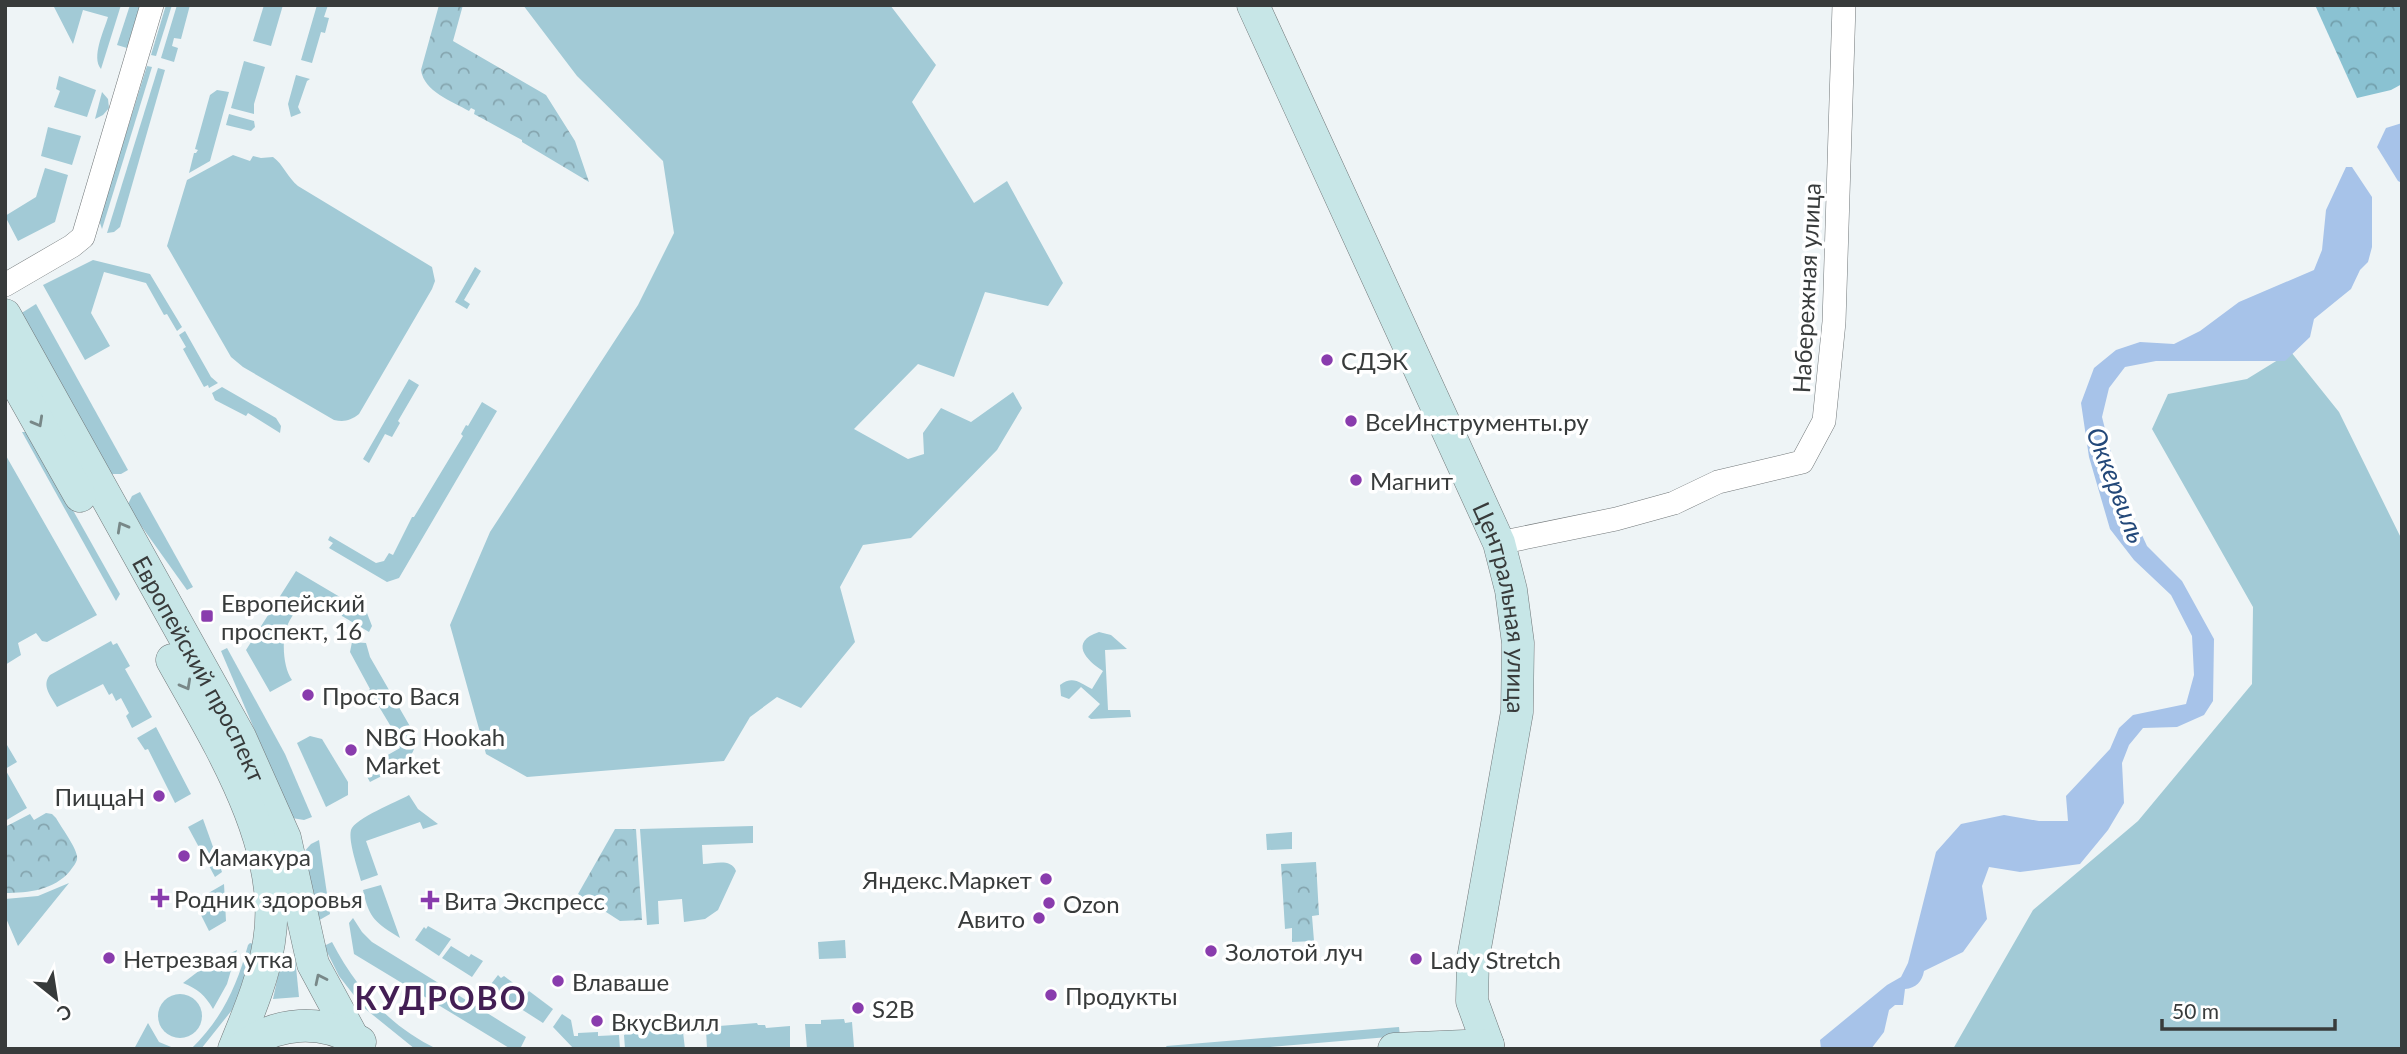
<svg xmlns="http://www.w3.org/2000/svg" width="2407" height="1054" font-family="Lato,sans-serif">
	<style>
		.grass { fill: #a2cad6 }
		.forest { fill: url(#forest-crowns) }
		.park { fill: url(#park-crowns) }
		.water { fill: #a7c3e9 }
		.lines { fill: none; stroke-linecap: round; stroke-linejoin: round }
		.street-casing { stroke: #72787a; stroke-width: 24 }
		.secondary-casing { stroke: #72787a; stroke-width: 33 }
		.street { stroke: #fff; stroke-width: 23 }
		.secondary { stroke: #c7e6e7; stroke-width: 32 }
		.oneway { stroke: #788888 }
		.poi-dot { fill: #893cad; stroke: #fff; stroke-width: 2.5 }
		.labels { text-anchor: middle; dominant-baseline: central; stroke-width: 7; stroke-linejoin: round; paint-order: stroke }
		.street-label { font-size: 24px; fill: #383b3b; stroke: #fff }
		.poi-label { font-size: 24px; fill: #383b3b; stroke: #fff; text-anchor: start }
		.water-label { font-size: 26px; font-style: italic; fill: #234879; stroke: #fff }
		.district-label { font-size: 32px; font-weight: bold; letter-spacing: 2px; fill: #431e54; stroke: #fff }
	</style>
	<defs>
		<pattern id="forest-crowns" width="20" height="18" patternUnits="userSpaceOnUse" patternTransform="scale(1.75)"><rect width="20" height="18" fill="#8ac2d2"/><path d="M2 6a3 3 0 1 1 6 0M12 15a3 3 0 1 1 6 0" fill="none" stroke="#729fac"/></pattern>
		<pattern id="park-crowns" width="20" height="18" patternUnits="userSpaceOnUse" patternTransform="scale(1.75)"><rect width="20" height="18" fill="#a2cad6"/><path d="M2 6a3 3 0 1 1 6 0M12 15a3 3 0 1 1 6 0" fill="none" stroke="#85a5af"/></pattern>
	</defs>
	<rect width="100%" height="100%" fill="#eef4f6"/>
	<g class="grass">
		<path d="M53,5h68l-20,64c-10,-12 3,-38 7,-52l-25,-7 -10,34z"/>
		<polygon points="130,5 140,5 127,48 117,45"/>
		<polygon points="166,5 172,5 156,56 151,55"/>
		<polygon points="177,5 190,5 181,39 174,38 172,46 178,48 174,62 161,58"/>
		<polygon points="264,5 283,5 271,46 253,41"/>
		<polygon points="317,5 328,5 324,17 329,18 325,33 321,32 312,63 301,60"/>
		<polygon points="523,5 890,5 936,65 912,102 974,203 1007,181 1063,283 1048,306 985,292 954,377 918,364 854,429 908,459 924,454 923,433 941,408 971,422 1013,392 1022,408 997,450 911,538 863,545 840,587 855,642 801,708 777,697 750,717 724,761 527,777 486,754 450,625 490,532 638,305 674,233 663,161 577,76"/>
		<polygon points="244,61 265,67 254,104 254,114 231,108"/>
		<polygon points="147,66 152,67 102,229 99,220"/>
		<polygon points="158,68 165,70 120,227 114,232 107,233"/>
		<polygon points="296,75 310,79 307,81 298,107 301,113 291,117 288,104"/>
		<polygon points="59,76 96,90 87,117 54,107 60,91 56,89"/>
		<polygon points="217,90 229,92 210,161 189,173 194,153 196,153 198,150 195,149 210,95"/>
		<polygon points="102,92 108,99 109,108 103,115 95,119"/>
		<polygon points="229,114 254,121 255,127 251,131 226,125"/>
		<polygon points="48,127 81,136 72,165 41,156"/>
		<path d="M233,155l17,6 3,-5 8,2 12,-1c10,7 15,21 25,29l134,81 3,14 -3,8 -73,125c-9,7 -15,8 -25,6l-91,-53 -12,-10 -64,-111 20,-66z"/>
		<polygon points="45,168 68,175 55,222 18,241 5,216 36,197"/>
		<polygon points="93,260 150,274 182,327 177,331 167,314 164,315 146,283 104,272 91,313 110,346 85,360 43,285"/>
		<polygon points="475,267 481,271 464,300 470,304 467,309 455,302"/>
		<polygon points="36,304 128,470 121,474 108,474 20,314"/>
		<polygon points="185,331 211,377 218,383 209,388 208,385 204,387 183,349 186,347 179,335"/>
		<polygon points="2291,352 2339,412 2402,540 2402,1049 1953,1049 2033,910 2138,821 2252,684 2253,607 2152,429 2168,394 2247,379"/>
		<polygon points="409,379 419,385 398,421 400,423 392,437 385,434 369,463 363,459"/>
		<polygon points="222,387 276,418 281,426 280,433 248,413 246,416 215,400 212,393"/>
		<polygon points="482,402 497,411 399,578 387,582 329,548 333,543 328,540 330,536 376,563 384,561 389,553 393,555 412,517 414,517 463,436 461,434 466,425 468,426"/>
		<polygon points="22,432 29,432 120,594 116,601"/>
		<polygon points="5,454 97,615 47,642 42,641 36,633 18,643 21,655 5,665"/>
		<polygon points="140,492 193,587 187,590 127,506 132,496"/>
		<path d="M296,571l71,42 5,13 -3,6 -27,-16 -1,-2 -10,-2 -17,-10 -3,3 -8,-5c-5,9 -11,15 -15,24 -7,14 -5,44 4,56l-22,12 -24,-42z"/>
		<path d="M1099,632l12,3 16,14 -22,1 3,60h22l1,7 -40,2 -3,-2 12,-13 -19,-17 -12,12 -8,-3 -1,-11c13,-10 20,-2 32,4l11,-18c-17,-11 -34,-29 -4,-39z"/>
		<path d="M111,641l2,4 4,-2 13,23 -5,3 27,48 -20,11 -6,-12 3,-3 -8,-15 -5,3 -4,-8 -3,2 -6,-11 -46,23c-6,-11 -16,-21 -7,-32z"/>
		<path d="M352,642l14,1 4,14 45,78c4,28 -25,36 -45,47l-5,-9 16,-9 -2,-4 21,-12 -10,-23 -21,-35 1,-1 -20,-37z"/>
		<polygon points="227,648 285,754 312,817 304,820 292,818 221,651"/>
		<polygon points="156,727 191,794 175,803 148,749 145,750 137,738"/>
		<polygon points="310,736 322,739 348,782 348,795 326,807 297,743"/>
		<polygon points="7,745 17,762 5,769 27,808 5,821 5,749"/>
		<path d="M409,795l9,14 20,15 -15,5 -3,-7 -54,19 12,34 -17,6c-3,-12 -13,-40 -10,-51 4,-12 46,-28 58,-35z"/>
		<polygon points="203,819 222,872 215,877 188,827"/>
		<path d="M753,826v17l-51,2 1,19c11,0 28,-6 33,7l-18,39 -13,9 -21,3 -2,-23 -24,2 1,23 -12,1 -7,-96z"/>
		<polygon points="1292,832 1292,849 1267,850 1266,834"/>
		<polygon points="319,840 330,914 316,922 303,853 311,844"/>
		<polygon points="69,883 18,946 5,916 5,899 38,896"/>
		<polygon points="224,884 226,921 209,931 199,911 203,909 198,899"/>
		<path d="M381,885l19,53c-24,-15 -31,-19 -37,-48z"/>
		<polygon points="353,918 362,932 372,942 526,1037 520,1049 511,1049 354,954 349,923"/>
		<polygon points="428,926 451,939 439,956 415,940 424,927 426,929"/>
		<polygon points="845,940 846,958 819,959 818,942"/>
		<path d="M332,942c24,46 57,84 105,107h-22l-52,-42 -24,-31 -15,-30z"/>
		<path d="M250,943l4,1 -14,49 -8,17 -31,39h-10c31,-30 46,-63 57,-104z"/>
		<polygon points="451,946 469,957 471,954 483,961 472,977 442,958"/>
		<path d="M237,950l-10,34 -14,25c-8,-14 -15,-20 -30,-26l25,-19z"/>
		<polygon points="282,957 295,957 299,997 273,999"/>
		<polygon points="498,975 501,978 504,976 524,991 514,1005 488,988"/>
		<polygon points="529,991 553,1009 543,1023 518,1007"/>
		<circle cx="180" cy="1016" r="22"/>
		<polygon points="562,1014 571,1020 574,1036 578,1036 578,1033 598,1032 598,1036 619,1035 620,1049 574,1049 553,1027"/>
		<polygon points="844,1019 845,1023 852,1022 854,1047 807,1049 805,1024 821,1024 821,1020"/>
		<polygon points="148,1023 159,1042 176,1049 134,1049"/>
		<polygon points="757,1023 758,1025 765,1025 766,1028 790,1026 790,1047 707,1049 706,1030 718,1029 719,1026"/>
		<polygon points="1399,1027 1400,1036 1247,1049 1168,1049 1166,1046"/>
		<polygon points="675,1028 676,1032 683,1032 685,1049 625,1049 624,1035 628,1034 629,1031"/>
	</g>
	<polygon class="forest" points="2315,5 2402,5 2402,84 2391,90 2357,98"/>
	<g class="park">
		<path d="M439,5h24l-10,36 93,54 29,46 14,41 -67,-40v-2l-48,-26 1,-4 -4,-2 -2,3c-17,-10 -45,-19 -48,-41z"/>
		<path d="M46,813l6,1 4,4c5,9 20,29 21,38 1,6 -4,10 -7,15 -16,19 -41,22 -65,22v-66l25,-13 4,6z"/>
		<polygon points="615,829 636,829 642,920 620,921 578,894"/>
		<polygon points="1316,862 1319,915 1312,916 1314,941 1292,942 1292,928 1285,929 1281,864"/>
	</g>
	<g class="water">
		<polygon points="2402,123 2402,183 2398,181 2377,147 2386,128"/>
		<path d="M2346,167h6l20,30v50l-4,15 -8,8 -9,19 -37,30 -4,18 -25,24h-129l-31,6 -16,21 -7,29 17,68 28,61 35,35 32,58 -1,62 -9,14 -27,12 -34,1 -14,17 -7,18 2,40 -16,27 -28,34 -60,8 -31,-5 -7,19 5,33 -24,33 -39,19c-2,11 -8,17 -19,18l-2,16h-8l-6,5 -5,22 -13,17h-50l-1,-9 67,-55 14,-8 7,-14 28,-111 25,-28 43,-9 35,6h29l-2,-25 44,-47 9,-21 14,-13 53,-11 8,-29 -2,-39 -21,-41 -37,-35 -24,-31 -21,-72 -8,-54 13,-35 22,-18 24,-8 34,2 26,-13 39,-29 75,-32 8,-20 4,-40z"/>
	</g>
	<g class="lines">
		<defs>
			<g id="street">
				<polyline points="5,285 72,246 83,237 152,5"/>
				<polyline points="1499,543 1616,519 1674,503 1718,482 1802,462 1824,421 1834,322 1844,5"/>
			</g>
			<g id="secondary">
				<path id="s1" d="M1253,5l246,538 12,47 7,53 -1,69 -44,247 -1,42 16,44"/>
				<path id="s2" d="M5,315l235,422 45,101 28,126 40,74"/>
				<polyline points="5,363 80,496"/>
				<path d="M172,660c45,81 113,186 97,282 -6,38 -21,72 -35,107"/>
				<path d="M241,1049c35,-28 81,-31 119,-7"/>
				<polyline points="1394,1049 1488,1045"/>
			</g>
		</defs>
		<use href="#street" class="street-casing"/>
		<use href="#secondary" class="secondary-casing"/>
		<use href="#street" class="street"/>
		<use href="#secondary" class="secondary"/>
	</g>
	<defs><path id="oneway-chevron" d="M-2-3.5L2.5 0L-2 3.5" fill="none" stroke-width="1.6" stroke-linecap="round" stroke-linejoin="round" transform="scale(1.75)"/></defs>
	<g class="oneway">
		<use href="#oneway-chevron" transform="translate(38 422) rotate(61)"/>
		<use href="#oneway-chevron" transform="translate(122 527) rotate(-119)"/>
		<use href="#oneway-chevron" transform="translate(186 685) rotate(61)"/>
		<use href="#oneway-chevron" transform="translate(320 979) rotate(-116)"/>
	</g>
	<g class="poi-dot">
		<circle cx="1327" cy="360" r="7"/>
		<circle cx="1351" cy="421" r="7"/>
		<circle cx="1356" cy="480" r="7"/>
		<rect x="200" y="609" width="14" height="14" rx="3.5"/>
		<circle cx="308" cy="695" r="7"/>
		<circle cx="351" cy="750" r="7"/>
		<circle cx="159" cy="796" r="7"/>
		<circle cx="184" cy="856" r="7"/>
		<circle cx="1046" cy="879" r="7"/>
		<path d="M156.5 887.5h7v7h7v7h-7v7h-7v-7h-7v-7h7z"/>
		<path d="M426.5 889.5h7v7h7v7h-7v7h-7v-7h-7v-7h7z"/>
		<circle cx="1049" cy="903" r="7"/>
		<circle cx="1039" cy="918" r="7"/>
		<circle cx="1211" cy="951" r="7"/>
		<circle cx="109" cy="958" r="7"/>
		<circle cx="1416" cy="959" r="7"/>
		<circle cx="558" cy="981" r="7"/>
		<circle cx="1051" cy="995" r="7"/>
		<circle cx="858" cy="1008" r="7"/>
		<circle cx="597" cy="1021" r="7"/>
	</g>
	<g class="labels">
		<g class="street-label">
			<text transform="translate(1806 288) rotate(-87)">Набережная улица</text>
			<text stroke="none"><textPath href="#s1" startOffset="656">Центральная улица</textPath></text>
			<text stroke="none"><textPath href="#s2" startOffset="404">Европейский проспект</textPath></text>
		</g>
		<g class="poi-label">
			<text x="1341" y="360">СДЭК</text>
			<text x="1365" y="421">ВсеИнструменты.ру</text>
			<text x="1370" y="480">Магнит</text>
			<text x="221" y="602">Европейский<tspan x="221" dy="28">проспект, 16</tspan></text>
			<text x="322" y="695">Просто Вася</text>
			<text x="365" y="736">NBG Hookah<tspan x="365" dy="28">Market</tspan></text>
			<text x="145" y="796" text-anchor="end">ПиццаН</text>
			<text x="198" y="856">Мамакура</text>
			<text x="1032" y="879" text-anchor="end">Яндекс.Маркет</text>
			<text x="174" y="898">Родник здоровья</text>
			<text x="444" y="900">Вита Экспресс</text>
			<text x="1063" y="903">Ozon</text>
			<text x="1025" y="918" text-anchor="end">Авито</text>
			<text x="1225" y="951">Золотой луч</text>
			<text x="123" y="958">Нетрезвая утка</text>
			<text x="1430" y="959">Lady Stretch</text>
			<text x="572" y="981">Влаваше</text>
			<text x="1065" y="995">Продукты</text>
			<text x="872" y="1008">S2B</text>
			<text x="611" y="1021">ВкусВилл</text>
		</g>
		<g class="water-label">
			<text transform="translate(2117 485) rotate(69)">Оккервиль</text>
		</g>
		<g class="district-label">
			<text x="441" y="997">КУДРОВО</text>
		</g>
	</g>
	<rect width="2407" height="1054" fill="none" stroke="#383b3b" stroke-width="14"/>
	<g transform="translate(56 998) rotate(150)" stroke="#ffffff" stroke-width="5" paint-order="stroke">
	<path d="M0-5L12 26L0 18L-12 26Z" fill="#383b3b"/>
	<text y="-10" font-size="19" font-weight="bold" text-anchor="middle" fill="#383b3b">С</text>
	</g>
	<path d="M2162 1019v10h173v-10" fill="none" stroke="#383b3b" stroke-width="3.5"/>
	<text x="2172" y="1019" font-size="21" fill="#383b3b" stroke="#ffffff" stroke-width="5" paint-order="stroke">50 m</text>
</svg>
